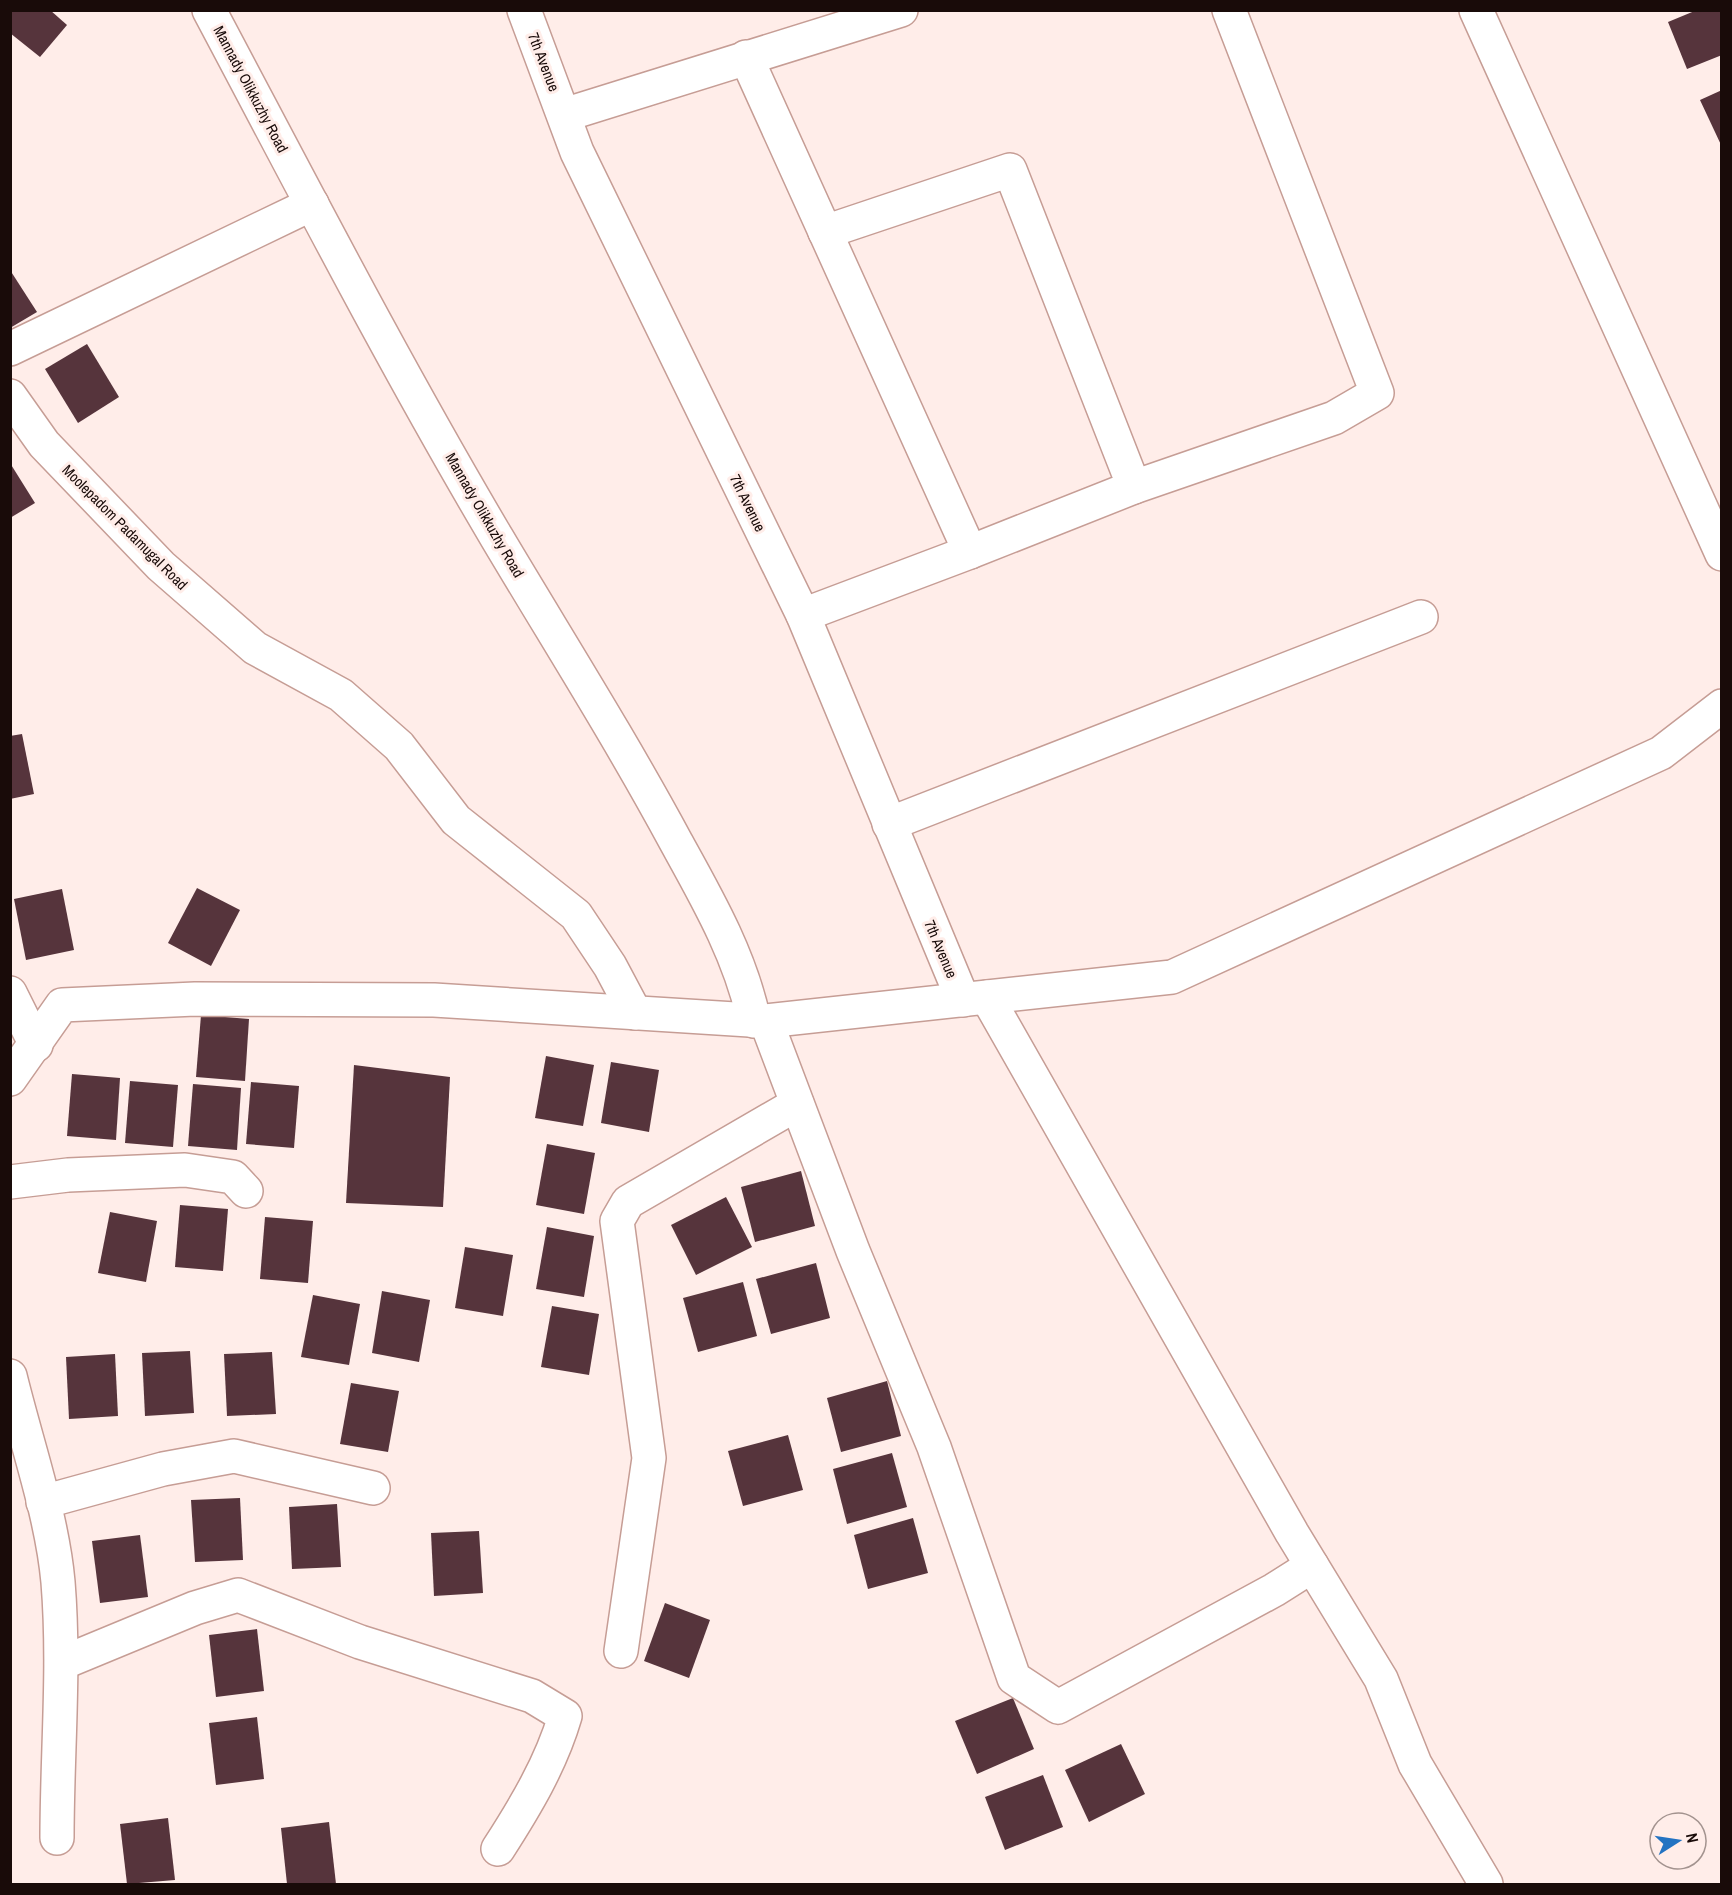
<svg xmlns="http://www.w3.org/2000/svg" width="1732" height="1895" font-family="'Archivo Narrow',sans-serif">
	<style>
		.building { fill: #56343c }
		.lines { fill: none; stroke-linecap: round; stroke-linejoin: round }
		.minor-casing { stroke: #c69d95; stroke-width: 36 }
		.secondary-casing { stroke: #c69d95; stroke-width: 36 }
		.minor { stroke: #fff; stroke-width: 33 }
		.secondary { stroke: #fff; stroke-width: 33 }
		.labels { text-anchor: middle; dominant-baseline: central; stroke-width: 6; stroke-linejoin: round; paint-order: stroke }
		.street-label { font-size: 15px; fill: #190b09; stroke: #ffede9 }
	</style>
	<rect width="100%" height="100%" fill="#ffede9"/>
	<g class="building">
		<polygon points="10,10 50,10 67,25 40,57 10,33"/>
		<polygon points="1697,10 1722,10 1722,55 1687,69 1668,22"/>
		<polygon points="1722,90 1722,147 1700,100"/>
		<polygon points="10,270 37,312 10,328"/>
		<polygon points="87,344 119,397 78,423 45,369"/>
		<polygon points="10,463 35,503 10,518"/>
		<polygon points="22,734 34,794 10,799 10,736"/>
		<polygon points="197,888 240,910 211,966 168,943"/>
		<polygon points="62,889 74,950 26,960 14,899"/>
		<polygon points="201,1015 249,1019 245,1081 196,1077"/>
		<polygon points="546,1056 594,1065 583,1126 535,1118"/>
		<polygon points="611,1062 659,1070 649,1132 601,1123"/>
		<polygon points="354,1065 450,1077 443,1207 346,1203"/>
		<polygon points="72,1074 120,1078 116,1140 67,1136"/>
		<polygon points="130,1081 178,1085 173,1147 125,1143"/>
		<polygon points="251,1082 299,1086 294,1148 246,1144"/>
		<polygon points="193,1084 241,1088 237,1150 188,1146"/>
		<polygon points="547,1144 595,1153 584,1214 536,1205"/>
		<polygon points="801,1171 815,1226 755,1242 741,1187"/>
		<polygon points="726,1197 752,1247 696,1275 671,1225"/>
		<polygon points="180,1205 228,1209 223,1271 175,1267"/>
		<polygon points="110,1212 157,1221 146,1282 98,1273"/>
		<polygon points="265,1217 313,1221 308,1283 260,1279"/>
		<polygon points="547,1227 594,1236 584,1297 536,1289"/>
		<polygon points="465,1247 513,1255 503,1316 455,1308"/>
		<polygon points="816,1263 830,1318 771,1334 756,1279"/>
		<polygon points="743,1282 757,1336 698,1352 683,1298"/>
		<polygon points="382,1291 430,1300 419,1362 372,1353"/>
		<polygon points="313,1295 360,1304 349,1365 301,1357"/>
		<polygon points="552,1306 599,1314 589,1375 541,1367"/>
		<polygon points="190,1351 194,1413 145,1416 142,1353"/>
		<polygon points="272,1352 276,1414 227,1416 224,1354"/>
		<polygon points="115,1354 118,1416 69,1419 66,1357"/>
		<polygon points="887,1381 901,1436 841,1452 827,1398"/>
		<polygon points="351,1383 399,1391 388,1452 340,1444"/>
		<polygon points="788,1435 803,1490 743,1506 728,1451"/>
		<polygon points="892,1453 907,1507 847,1524 833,1469"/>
		<polygon points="240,1498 243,1560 195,1562 191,1500"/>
		<polygon points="337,1504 341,1567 292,1569 289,1507"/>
		<polygon points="913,1518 928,1573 868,1589 854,1535"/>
		<polygon points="479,1531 483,1593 434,1596 431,1533"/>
		<polygon points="140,1535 148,1597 100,1603 92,1541"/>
		<polygon points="665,1603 710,1620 689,1678 644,1661"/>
		<polygon points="257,1629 264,1691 216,1697 209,1635"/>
		<polygon points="1013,1698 1034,1749 977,1774 955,1721"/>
		<polygon points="257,1717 264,1779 216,1785 209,1723"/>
		<polygon points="1121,1744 1145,1794 1089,1822 1065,1770"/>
		<polygon points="1043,1775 1063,1827 1005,1850 985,1797"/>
		<polygon points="168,1818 175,1880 127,1884 120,1824"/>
		<polygon points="329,1822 336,1884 287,1884 281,1828"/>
	</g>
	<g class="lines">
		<defs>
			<g id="minor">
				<path d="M209,10c94,177 186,356 288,528 60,101 123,200 179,304 31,56 65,115 78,179"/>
				<polyline points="524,10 577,152 803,615 963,1000"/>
				<polyline points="1476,10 1722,554"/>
				<polyline points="746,57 970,552 803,615"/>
				<polyline points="564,115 901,10"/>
				<polyline points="825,232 1010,170 1134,487 970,552"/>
				<polyline points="10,349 312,204"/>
				<polyline points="10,396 44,444 161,566 255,648 341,695 399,746 456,820 576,915 610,966 635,1013"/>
				<polyline points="1134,487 1334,418 1377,393 1229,10"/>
				<polyline points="889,824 1421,617"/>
				<polyline points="10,993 36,1045"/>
				<polyline points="987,997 1292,1533 1381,1679 1415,1764 1486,1884"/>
				<polyline points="766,1021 853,1251 934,1447 1014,1678 1058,1707 1274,1590 1312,1566"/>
				<polyline points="10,1182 68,1175 185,1170 233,1177 246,1191"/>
				<path d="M10,1376c16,66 42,139 48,206 7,85 -1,171 -1,256"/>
				<polyline points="43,1502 163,1469 234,1456 373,1488"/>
				<polyline points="621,1651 649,1458 617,1221 628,1202 797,1104"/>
				<path d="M62,1663l133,-55 43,-13 122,47 172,54 33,20c-14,48 -40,91 -67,133"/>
			</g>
			<polyline id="secondary" points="10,1079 62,1005 195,999 434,1000 766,1021 1172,977 1661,753 1722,706"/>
		</defs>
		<use href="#minor" class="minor-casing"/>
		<use href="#secondary" class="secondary-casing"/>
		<use href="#minor" class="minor"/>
		<use href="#secondary" class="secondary"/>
	</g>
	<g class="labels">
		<g class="street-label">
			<text transform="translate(544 62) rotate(69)">7th Avenue</text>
			<text transform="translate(251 89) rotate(62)">Mannady Olikkuzhy Road</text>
			<text transform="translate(748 503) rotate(64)">7th Avenue</text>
			<text transform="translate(485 515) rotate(60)">Mannady Olikkuzhy Road</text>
			<text transform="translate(125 527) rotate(45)">Moolepadom Padamugal Road</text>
			<text transform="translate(941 949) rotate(67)">7th Avenue</text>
		</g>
	</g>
	<rect width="1732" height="1895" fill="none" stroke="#190b09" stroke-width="24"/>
	<g transform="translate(1678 1841) rotate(78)"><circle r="28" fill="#ffede9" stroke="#a3938f" stroke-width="1.5"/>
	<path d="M0-4.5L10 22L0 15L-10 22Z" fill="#2373c2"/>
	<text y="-9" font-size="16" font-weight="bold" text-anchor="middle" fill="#190b09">N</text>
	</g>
</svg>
